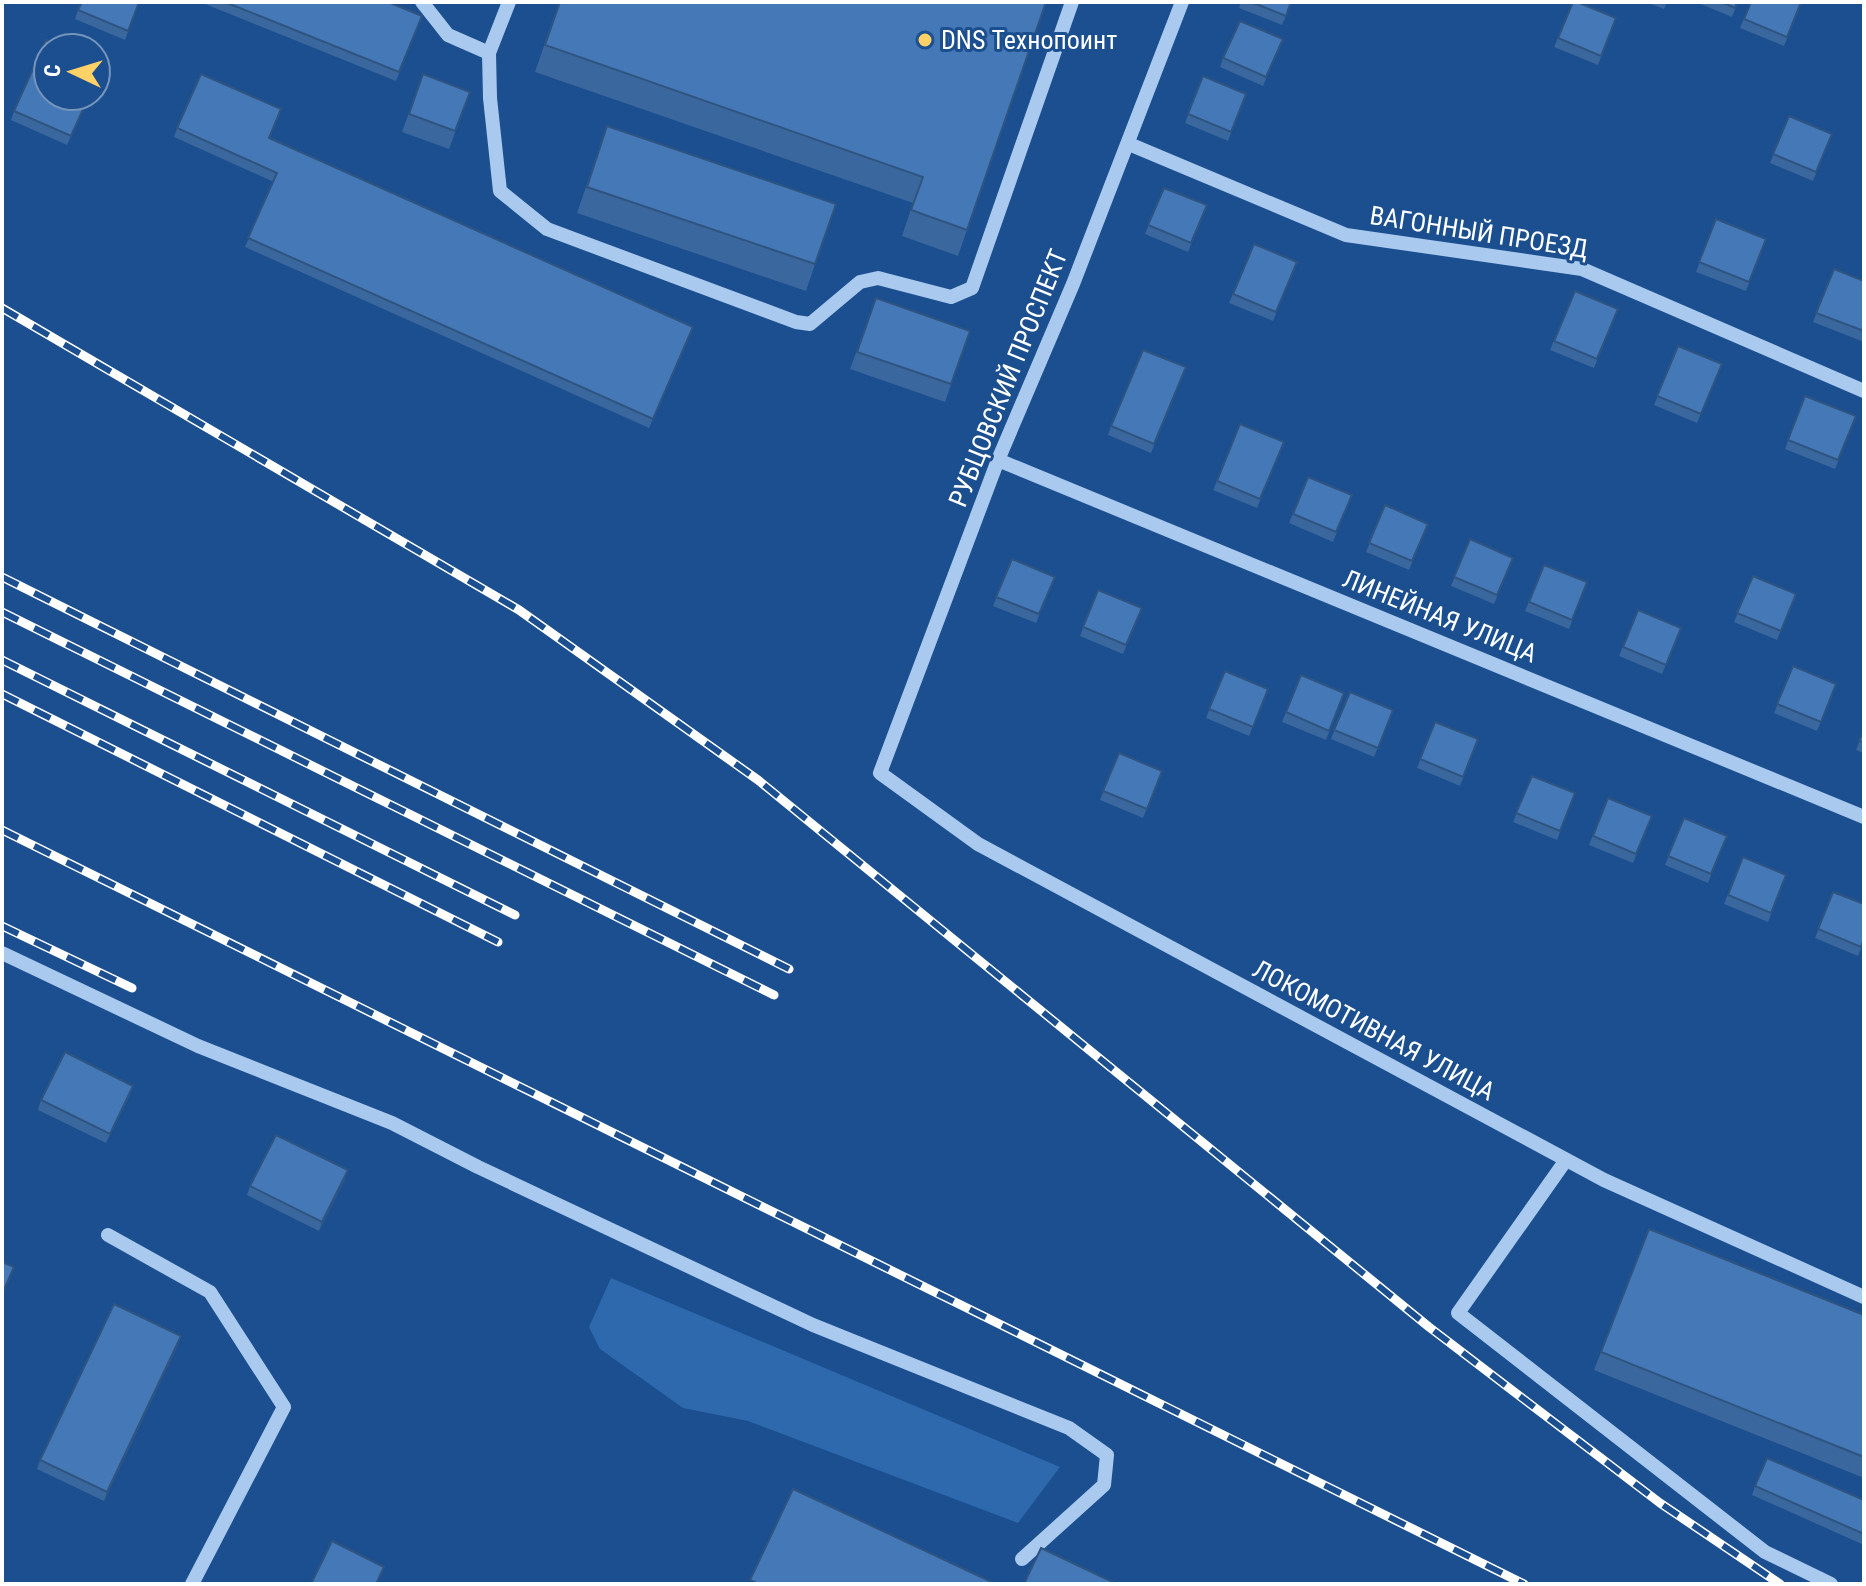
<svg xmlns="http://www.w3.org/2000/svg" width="1866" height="1586" font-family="'Roboto Condensed',sans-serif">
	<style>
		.green { fill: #2e69ad }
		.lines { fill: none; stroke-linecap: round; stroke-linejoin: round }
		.minor { stroke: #a9c9ee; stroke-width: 14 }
		.rail-casing { stroke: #fff; stroke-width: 9 }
		.rail { stroke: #1b4f8f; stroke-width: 6; stroke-dasharray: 18; stroke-linecap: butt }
		.wall { fill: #3a679d }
		.shaded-wall { fill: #305480 }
		.building { fill: #4478b7; stroke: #305480; stroke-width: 2 }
		.poi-dot { fill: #ffd166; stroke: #1b4f8f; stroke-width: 3 }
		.labels { text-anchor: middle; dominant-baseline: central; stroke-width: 6; stroke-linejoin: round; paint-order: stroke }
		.poi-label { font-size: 26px; fill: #fff; stroke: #1b4f8f; text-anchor: start }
		.street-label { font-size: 26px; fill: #fff; stroke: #1b4f8f }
	</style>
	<rect width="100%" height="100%" fill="#1b4f8f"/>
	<polygon class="green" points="611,1278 1060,1467 1018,1523 748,1421 683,1408 600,1349 589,1327"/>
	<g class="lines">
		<g class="minor">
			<polyline points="422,2 448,35 489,53"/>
			<polyline points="509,2 489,53 490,98 500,191 547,229 796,322 810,324 860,282 878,278 951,297 972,288 1072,2"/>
			<polyline points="1182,2 1073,284 998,460 880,773 978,844 1604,1180 1864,1297"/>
			<polyline points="1129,144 1346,235 1582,269 1864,391"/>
			<polyline points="998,460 1864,817"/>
			<polyline points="2,953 198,1046 392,1123 478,1167 813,1325 1069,1428 1107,1455 1104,1485 1022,1559"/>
			<polyline points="1566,1160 1458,1313 1765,1552 1831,1584"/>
			<polyline points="108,1235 210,1292 284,1407 192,1584"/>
		</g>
		<defs>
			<g id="rail">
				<polyline points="2,308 519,610 758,780 1429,1327 1660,1503 1780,1584"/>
				<polyline points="2,577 789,969"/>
				<polyline points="2,612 774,995"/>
				<polyline points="2,660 515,915"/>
				<polyline points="2,694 498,942"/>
				<polyline points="2,830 1524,1584"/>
				<polyline points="2,926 132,988"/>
			</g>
		</defs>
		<use href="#rail" class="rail-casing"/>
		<use href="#rail" class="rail"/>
	</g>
	<g class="wall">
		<polygon points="139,2 125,40 75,19 78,10"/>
		<polygon points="200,2 388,2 422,16 396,81"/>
		<polygon points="559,2 1046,2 958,256 902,236 913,203 535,72"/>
		<polygon points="1241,2 1292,2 1282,25 1239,8"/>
		<polygon points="1573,2 1616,18 1598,65 1554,47"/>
		<polygon points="1646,2 1667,2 1664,9"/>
		<polygon points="1696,2 1738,2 1732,17"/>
		<polygon points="1751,2 1802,2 1784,46 1740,28"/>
		<polygon points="1279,48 1263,86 1220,67 1223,58"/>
		<polygon points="423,74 470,92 449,149 402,132"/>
		<polygon points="1203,76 1246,94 1228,141 1185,123"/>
		<polygon points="48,96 89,96 67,145 11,120 14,111"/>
		<polygon points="1789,116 1832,134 1813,181 1770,163"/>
		<polygon points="278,118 269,138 693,327 649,428 245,247 274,182 174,137 177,128"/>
		<polygon points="607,126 815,264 806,291 577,213"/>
		<polygon points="1164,188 1207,205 1188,252 1145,234"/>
		<polygon points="1716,219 1766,239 1746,291 1696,272"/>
		<polygon points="1254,244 1297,262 1273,321 1229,303"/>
		<polygon points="1834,269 1864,281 1864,342 1813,322"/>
		<polygon points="1575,291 1618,309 1594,368 1550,350"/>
		<polygon points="876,298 970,331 945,402 850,369"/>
		<polygon points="1678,346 1722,364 1697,423 1654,405"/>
		<polygon points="1186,367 1151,453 1108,435 1111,426"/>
		<polygon points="1805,396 1856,416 1835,469 1785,449"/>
		<polygon points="1284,442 1257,508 1213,490 1217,481"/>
		<polygon points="1308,477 1352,495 1333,542 1289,523"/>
		<polygon points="1385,505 1428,524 1409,570 1366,552"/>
		<polygon points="1470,539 1513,558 1494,604 1451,586"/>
		<polygon points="1012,559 1055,577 1036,623 993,606"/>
		<polygon points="1544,565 1587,582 1569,629 1525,611"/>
		<polygon points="1753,576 1796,594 1777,640 1734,622"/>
		<polygon points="1098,590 1142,608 1123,654 1080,636"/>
		<polygon points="1638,610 1681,628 1662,674 1619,656"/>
		<polygon points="1793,666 1836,684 1817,731 1774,713"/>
		<polygon points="1225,671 1268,689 1249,736 1206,718"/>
		<polygon points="1301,675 1344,693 1326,740 1282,722"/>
		<polygon points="1350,692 1393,710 1374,757 1331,739"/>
		<polygon points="1435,722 1478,739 1460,786 1417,768"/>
		<polygon points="1864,730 1864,753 1856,750"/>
		<polygon points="1119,753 1162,771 1143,818 1100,800"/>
		<polygon points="1532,776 1575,793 1557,840 1513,822"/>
		<polygon points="1608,798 1652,816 1633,863 1589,845"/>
		<polygon points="1684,818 1727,836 1708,883 1665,865"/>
		<polygon points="1743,857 1786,875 1768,922 1724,904"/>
		<polygon points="1833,892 1864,941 1858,956 1815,938"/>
		<polygon points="130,1095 106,1143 38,1110 41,1100"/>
		<polygon points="345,1179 319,1231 247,1195 250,1186"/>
		<polygon points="1864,1315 1864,1478 1594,1370 1601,1352"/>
		<polygon points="178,1345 104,1501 37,1469 40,1460"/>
		<polygon points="1755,1486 1864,1500 1864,1545 1752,1495"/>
	</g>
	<g class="shaded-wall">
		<polygon points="133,1086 130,1095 106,1143 110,1134"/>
		<polygon points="348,1170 345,1179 319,1231 322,1222"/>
		<polygon points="181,1336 178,1345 104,1501 107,1492"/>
	</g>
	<g class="building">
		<polygon points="82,2 139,2 128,31 78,10"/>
		<polygon points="225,2 388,2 422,16 399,72"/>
		<polygon points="560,2 1046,2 967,230 911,210 923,177 545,45"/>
		<polygon points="1251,2 1291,2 1286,16"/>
		<polygon points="1573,2 1577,2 1616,18 1601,56 1558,38"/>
		<polygon points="1722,2 1737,2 1735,8"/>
		<polygon points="1751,2 1801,2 1787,37 1744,19"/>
		<polygon points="1240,21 1283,39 1266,77 1223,58"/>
		<polygon points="46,40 63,48 48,48 48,96 89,96 71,136 14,111"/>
		<polygon points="96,63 102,66 96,79"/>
		<polygon points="201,74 281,109 269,138 693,327 653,419 248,238 277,173 177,128"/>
		<polygon points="423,74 470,92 455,131 409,114"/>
		<polygon points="1203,76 1246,94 1231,132 1188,114"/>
		<polygon points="1789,116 1832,134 1816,172 1773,154"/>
		<polygon points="607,126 836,204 815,264 587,187"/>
		<polygon points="1164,188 1207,205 1191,243 1148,225"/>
		<polygon points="1716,219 1766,239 1749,282 1699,262"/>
		<polygon points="1254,244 1297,262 1276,312 1233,294"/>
		<polygon points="1834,269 1864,281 1864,331 1816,313"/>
		<polygon points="1575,291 1618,309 1597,359 1554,341"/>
		<polygon points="876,298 970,331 951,384 857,352"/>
		<polygon points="1678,346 1722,364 1701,414 1657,396"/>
		<polygon points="1143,350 1186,367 1154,444 1111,426"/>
		<polygon points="1805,396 1856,416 1838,460 1788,440"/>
		<polygon points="1240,424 1284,442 1260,499 1217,481"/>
		<polygon points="1308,477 1352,495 1336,532 1293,514"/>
		<polygon points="1385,505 1428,524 1412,561 1369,543"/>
		<polygon points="1470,539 1513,558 1497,595 1454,577"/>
		<polygon points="1012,559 1055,577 1039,614 996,597"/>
		<polygon points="1544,565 1587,582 1572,620 1529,602"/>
		<polygon points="1753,576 1796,594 1781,631 1737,613"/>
		<polygon points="1098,590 1142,608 1126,645 1083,627"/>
		<polygon points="1638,610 1681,628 1666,665 1623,647"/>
		<polygon points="1793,666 1836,684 1821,722 1777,704"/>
		<polygon points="1225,671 1268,689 1253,727 1209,709"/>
		<polygon points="1301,675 1344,693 1329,731 1286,712"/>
		<polygon points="1350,692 1393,710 1378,748 1334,730"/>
		<polygon points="1435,722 1478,739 1463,777 1420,759"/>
		<polygon points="1864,730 1864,742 1859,741"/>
		<polygon points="1119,753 1162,771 1147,809 1103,791"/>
		<polygon points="1532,776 1575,793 1560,831 1516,813"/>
		<polygon points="1608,798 1652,816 1636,854 1593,836"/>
		<polygon points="1684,818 1727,836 1711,874 1668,856"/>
		<polygon points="1743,857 1786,875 1771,913 1728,895"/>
		<polygon points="1833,892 1864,904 1864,940 1861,947 1818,929"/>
		<polygon points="65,1052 133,1086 110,1134 41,1100"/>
		<polygon points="276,1135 348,1170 322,1222 250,1186"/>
		<polygon points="1649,1229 1864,1315 1864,1457 1601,1352"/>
		<polygon points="2,1262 14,1267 2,1294"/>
		<polygon points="114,1304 181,1336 107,1492 40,1460"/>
		<polygon points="1767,1458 1864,1500 1864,1534 1755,1486"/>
		<polygon points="793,1489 996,1584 759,1584 750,1580"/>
		<polygon points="332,1541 384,1567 376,1584 311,1584"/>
		<polygon points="1041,1548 1117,1584 1024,1584"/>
	</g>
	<circle class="poi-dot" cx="925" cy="40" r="8"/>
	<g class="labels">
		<g class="poi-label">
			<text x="941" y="40">DNS Технопоинт</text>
		</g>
		<g class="street-label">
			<text transform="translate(1479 232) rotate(9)">ВАГОННЫЙ ПРОЕЗД</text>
			<text transform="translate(1008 378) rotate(-68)">РУБЦОВСКИЙ ПРОСПЕКТ</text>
			<text transform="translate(1440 616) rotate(22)">ЛИНЕЙНАЯ УЛИЦА</text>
			<text transform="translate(1374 1030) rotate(28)">ЛОКОМОТИВНАЯ УЛИЦА</text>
		</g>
	</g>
	<rect width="1866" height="1586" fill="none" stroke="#ffffff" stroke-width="8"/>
	<g transform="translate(72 72) rotate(274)"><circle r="38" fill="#1b4f8f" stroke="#7695bc" stroke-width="2"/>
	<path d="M0-6L14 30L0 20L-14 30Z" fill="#ffd166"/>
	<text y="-12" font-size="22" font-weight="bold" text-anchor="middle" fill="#ffffff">С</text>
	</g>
</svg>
